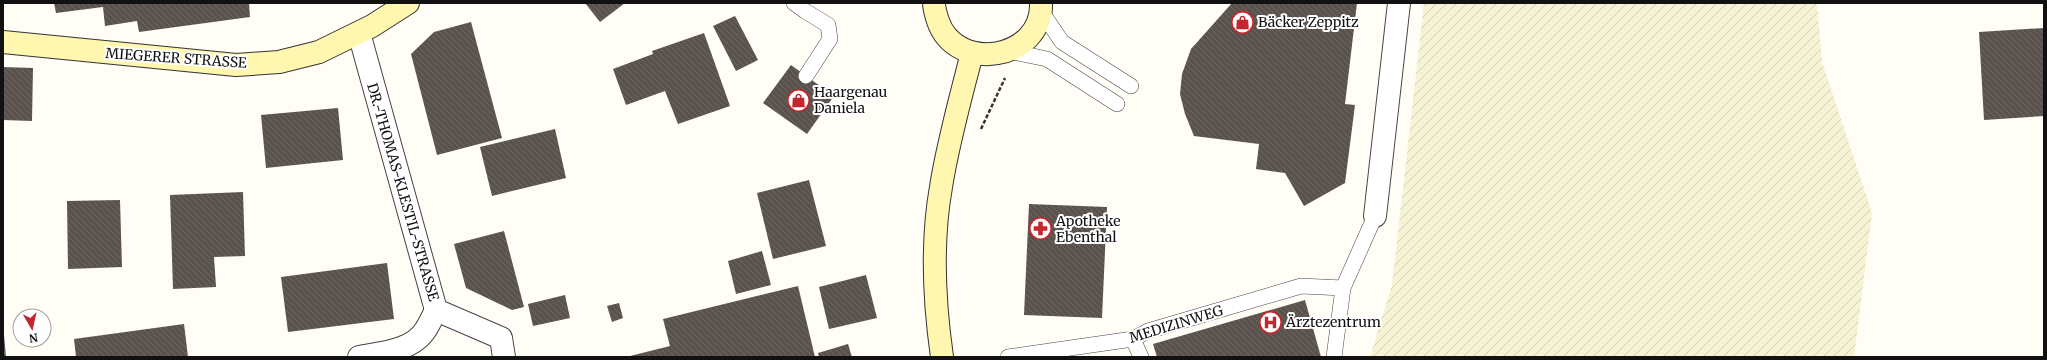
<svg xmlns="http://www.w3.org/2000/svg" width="2047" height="360" font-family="Merriweather,serif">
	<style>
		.farmland { fill: url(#farmland-furrows) }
		.building { fill: url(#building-back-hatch) }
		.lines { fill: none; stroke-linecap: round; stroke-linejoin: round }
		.lane-casing { stroke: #444; stroke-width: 16 }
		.street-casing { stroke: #444; stroke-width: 24 }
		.secondary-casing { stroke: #333; stroke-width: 24 }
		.path { stroke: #333; stroke-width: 2.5; stroke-dasharray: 4 2; stroke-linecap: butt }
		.lane { stroke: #fff; stroke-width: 15 }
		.street { stroke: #fff; stroke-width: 22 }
		.secondary { stroke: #fff6b0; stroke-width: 22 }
		.labels { text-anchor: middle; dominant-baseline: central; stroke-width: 4; stroke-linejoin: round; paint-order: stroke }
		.poi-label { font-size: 14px; fill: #111; stroke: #fff; text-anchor: start }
		.street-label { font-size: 14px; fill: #111; stroke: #fff }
	</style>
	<defs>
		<pattern id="farmland-furrows" width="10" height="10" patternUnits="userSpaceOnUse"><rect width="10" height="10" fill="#f6f3d4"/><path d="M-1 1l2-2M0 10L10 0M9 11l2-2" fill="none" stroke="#d2cfb5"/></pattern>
		<pattern id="building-back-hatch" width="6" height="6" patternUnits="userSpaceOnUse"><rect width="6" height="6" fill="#5a524d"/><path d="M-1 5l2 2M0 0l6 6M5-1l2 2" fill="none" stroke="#6d6662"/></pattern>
	</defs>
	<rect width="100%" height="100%" fill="#fffdf5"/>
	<polygon class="farmland" points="1424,3 1817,3 1822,62 1872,213 1854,357 1370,357 1392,285"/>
	<g class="building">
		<polygon points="54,3 249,3 250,17 139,32 137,21 105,26 103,7 56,13"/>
		<polygon points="585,3 625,3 600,22"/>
		<polygon points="1232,3 1357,3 1345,104 1355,105 1345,183 1304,206 1285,173 1256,169 1259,144 1194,136 1185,114 1180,94 1182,74 1191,49"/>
		<polygon points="735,16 758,60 736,71 713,26"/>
		<polygon points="471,22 502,138 437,155 411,54 434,32"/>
		<polygon points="2044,28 2044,116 1984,120 1979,32"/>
		<polygon points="704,33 730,106 678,124 665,91 626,105 613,69 653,54 652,51"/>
		<polygon points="791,65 834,96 807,134 763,103"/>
		<polygon points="3,67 33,68 32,121 3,120"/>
		<polygon points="338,108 343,160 266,168 261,115"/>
		<polygon points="555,129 566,178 492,196 480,147"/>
		<polygon points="809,180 826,246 773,259 757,193"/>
		<polygon points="243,192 245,256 214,257 216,287 173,289 170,195"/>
		<polygon points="120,200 122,267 68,269 67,201"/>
		<polygon points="1029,204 1107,207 1102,318 1024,315"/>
		<polygon points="504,231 524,307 512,310 466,288 454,244"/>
		<polygon points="762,251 771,285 736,294 728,261"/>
		<polygon points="387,263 394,319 288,332 281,277"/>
		<polygon points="866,275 877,318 829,329 819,287"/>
		<polygon points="798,286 815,357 626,357 670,346 663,319"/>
		<polygon points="565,295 570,318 533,326 528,304"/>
		<polygon points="1305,300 1321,357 1157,357 1153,344"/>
		<polygon points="619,303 623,318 612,322 607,306"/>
		<polygon points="184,324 188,357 76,357 74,339"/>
		<polygon points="3,335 4,335 6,357 3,357"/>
		<polygon points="848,344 852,357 819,357 818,353"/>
	</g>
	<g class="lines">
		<defs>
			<g id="lane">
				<polyline points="794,3 805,11 828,25 830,39 806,76"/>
				<polyline points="1041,11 1062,42 1131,86"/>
				<polyline points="1009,51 1047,59 1117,104"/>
				<polyline points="1133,339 1141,357"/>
				<polyline points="1008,357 1133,339 1148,331 1301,286 1343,288"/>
				<polyline points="1334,357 1343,288 1375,216"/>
			</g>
			<g id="street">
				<polyline points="359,33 436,310 501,338 504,357"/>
				<polyline points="1375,216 1399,3"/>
				<path d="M359,357c22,-4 54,-6 67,-28 4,-6 7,-13 10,-19"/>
			</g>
			<g id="secondary">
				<path d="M934,3c0,6 2,12 4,18 18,53 105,39 103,-18"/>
				<polyline points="3,42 236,65 279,62 319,52 372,26 408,3"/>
				<path d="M942,357c-8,-56 -11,-114 -1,-170 7,-45 20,-90 31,-134"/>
			</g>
		</defs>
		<use href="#lane" class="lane-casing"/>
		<use href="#street" class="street-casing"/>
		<use href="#secondary" class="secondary-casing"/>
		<polyline class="path" points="981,129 1005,78"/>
		<use href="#lane" class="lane"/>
		<use href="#street" class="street"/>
		<use href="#secondary" class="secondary"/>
	</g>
	<defs>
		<symbol id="shop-ring" viewBox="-11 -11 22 22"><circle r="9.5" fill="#fff" stroke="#c4262e" stroke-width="1.5"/><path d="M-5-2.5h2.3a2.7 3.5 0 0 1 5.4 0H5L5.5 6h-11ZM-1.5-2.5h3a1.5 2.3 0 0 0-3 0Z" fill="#c4262e"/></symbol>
		<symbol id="pharmacy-ring" viewBox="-11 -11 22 22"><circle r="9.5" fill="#fff" stroke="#c4262e" stroke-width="1.5"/><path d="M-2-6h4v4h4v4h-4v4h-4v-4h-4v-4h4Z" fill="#c4262e"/></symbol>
		<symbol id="hospital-ring" viewBox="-11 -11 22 22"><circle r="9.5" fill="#fff" stroke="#c4262e" stroke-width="1.5"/><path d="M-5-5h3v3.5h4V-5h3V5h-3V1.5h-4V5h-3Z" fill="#c4262e"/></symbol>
	</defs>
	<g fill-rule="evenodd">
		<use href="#shop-ring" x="1230" y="10" width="25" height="25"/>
		<use href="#shop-ring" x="786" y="88" width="25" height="25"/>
		<use href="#pharmacy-ring" x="1028" y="216" width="25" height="25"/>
		<use href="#hospital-ring" x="1258" y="310" width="25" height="25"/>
	</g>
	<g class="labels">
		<g class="poi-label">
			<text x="1258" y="22">Bäcker Zeppitz</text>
			<text x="814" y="92">Haargenau<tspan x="814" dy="16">Daniela</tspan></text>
			<text x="1056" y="221">Apotheke<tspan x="1056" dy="16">Ebenthal</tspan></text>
			<text x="1286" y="322">Ärztezentrum</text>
		</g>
		<g class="street-label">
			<text transform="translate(176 58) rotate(4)">MIEGERER STRASSE</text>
			<text transform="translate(403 192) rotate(74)">DR.-THOMAS-KLESTIL-STRASSE</text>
			<text transform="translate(1176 324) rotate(-17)">MEDIZINWEG</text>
		</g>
	</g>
	<rect width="2047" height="360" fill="none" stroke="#111111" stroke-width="8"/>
	<g transform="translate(32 328) rotate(171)"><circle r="19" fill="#ffffff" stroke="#a0a0a0"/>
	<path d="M0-3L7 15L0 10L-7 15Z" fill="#c4262e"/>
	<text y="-6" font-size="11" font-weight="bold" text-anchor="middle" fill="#111111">N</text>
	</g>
</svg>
